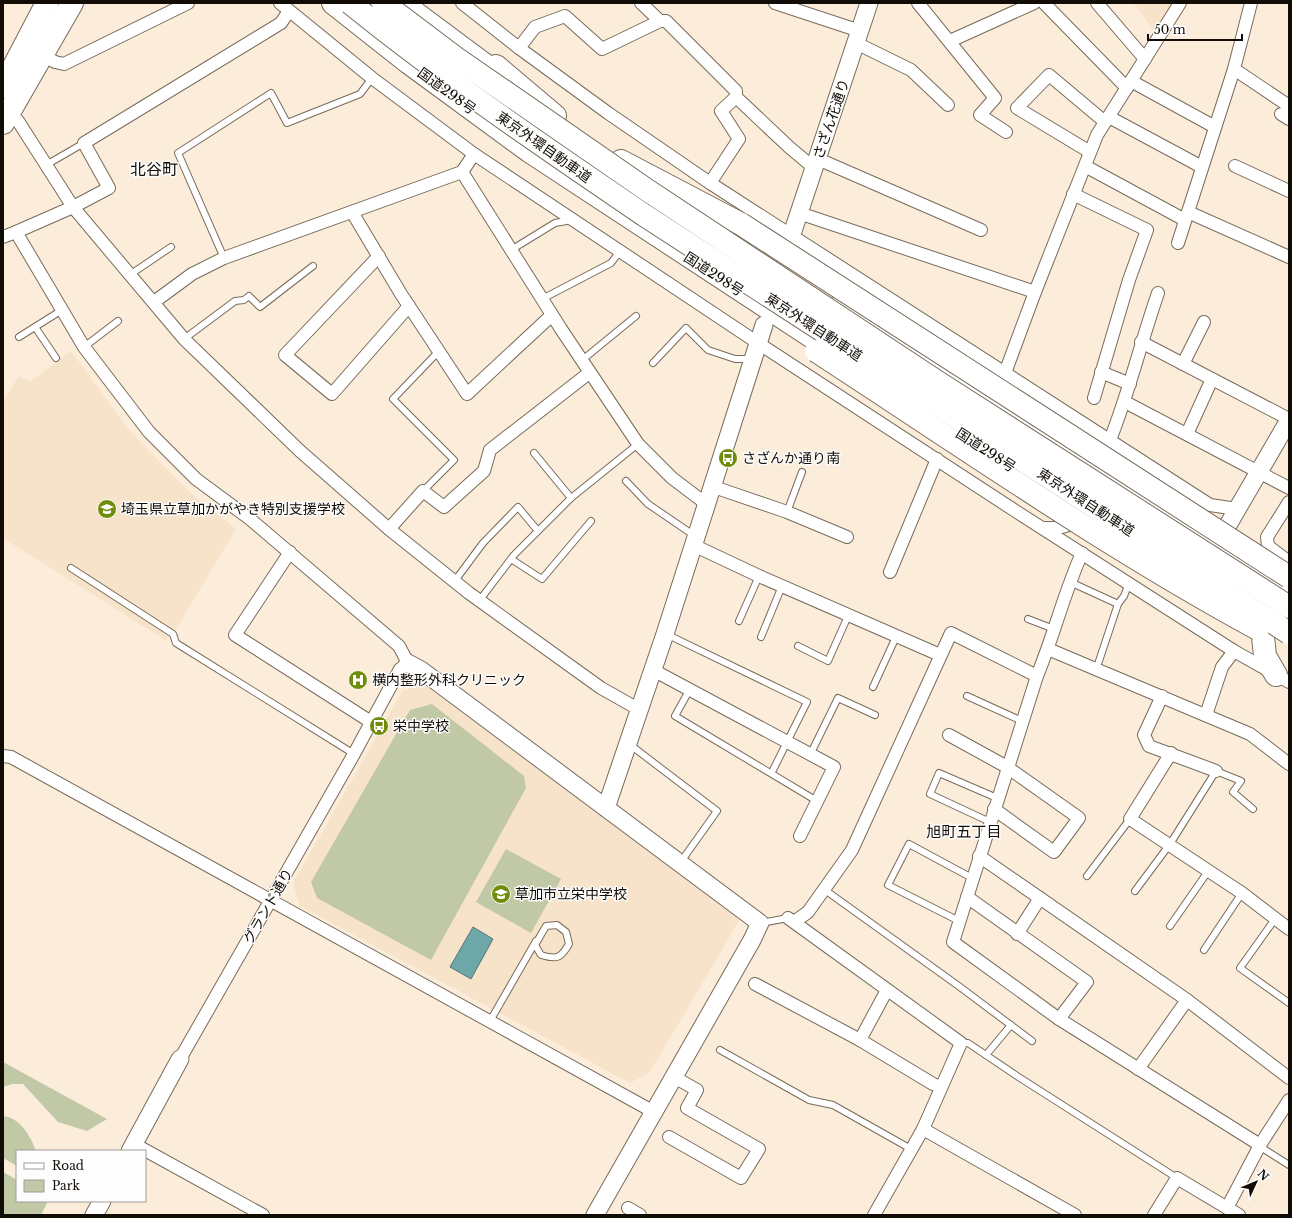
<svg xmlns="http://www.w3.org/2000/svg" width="1292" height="1218" font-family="'Libre Baskerville','Noto Sans JP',serif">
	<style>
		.built { fill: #f7e2ca }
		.green { fill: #c1c8a5 }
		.water { fill: #6da7a7; stroke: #517877 }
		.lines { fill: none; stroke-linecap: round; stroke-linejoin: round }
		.lane-casing { stroke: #786b5b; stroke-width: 8 }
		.street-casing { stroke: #786b5b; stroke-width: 14 }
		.secondary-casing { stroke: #786b5b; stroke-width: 19 }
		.highway-casing { stroke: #786b5b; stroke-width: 24 }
		.lane { stroke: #fff; stroke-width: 6 }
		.street { stroke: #fff; stroke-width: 12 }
		.secondary { stroke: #fff; stroke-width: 17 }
		.highway { stroke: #fff; stroke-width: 22 }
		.highway-bridge-casing { stroke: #786b5b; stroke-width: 24; stroke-linecap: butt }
		.highway-bridge { stroke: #fff; stroke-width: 22 }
		.labels { text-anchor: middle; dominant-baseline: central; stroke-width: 3; stroke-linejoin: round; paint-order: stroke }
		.street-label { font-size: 14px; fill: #110c06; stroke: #fdfdfd }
		.poi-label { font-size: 14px; fill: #110c06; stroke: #fdfdfd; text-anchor: start }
		.neighbourhood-label { font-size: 15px; fill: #110c06; stroke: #fdfdfd }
		.quarter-label { font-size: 16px; fill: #110c06; stroke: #fdfdfd }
	</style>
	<rect width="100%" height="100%" fill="#fceddb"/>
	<g class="built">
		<polygon points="1133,3 1173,3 1156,33"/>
		<polygon points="71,351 130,431 187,490 236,529 173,634 165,640 3,538 3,401 19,376 30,382"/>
		<polygon points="424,685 740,919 650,1072 630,1083 300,906 293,883 403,690"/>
	</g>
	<g class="green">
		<polygon points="432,704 524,776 526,788 431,960 317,898 311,882 410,710"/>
		<polygon points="506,849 561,879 531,933 476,902"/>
		<polygon points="3,1062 107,1119 87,1131 58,1122 23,1084 12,1084 3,1087"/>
		<path d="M3,1116c17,1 28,21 33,35h-19v15l-14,-8z"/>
		<polygon points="3,1172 17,1180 17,1201 48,1201 41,1215 3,1215"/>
	</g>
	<polygon class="water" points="473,927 493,939 471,979 450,967"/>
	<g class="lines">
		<defs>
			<g id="lane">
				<polyline points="46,165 84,143"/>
				<polyline points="511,250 555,223 572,220"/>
				<polyline points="224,258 178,153 271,93 287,123 360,94 372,78"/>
				<polyline points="131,274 171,247"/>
				<polyline points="542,299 611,263 620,251"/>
				<polyline points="35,327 56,358"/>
				<polyline points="19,337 62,310"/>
				<polyline points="184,339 235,301 244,300 249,296 260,307 313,266"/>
				<polyline points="84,347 118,321"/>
				<polyline points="581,361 636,316"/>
				<polyline points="653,363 686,328 708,350 735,359 751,359"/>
				<polyline points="534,453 571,498"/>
				<polyline points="626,481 648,504 695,536"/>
				<polyline points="423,491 454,460 393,399 439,351"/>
				<polyline points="787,512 802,472"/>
				<polyline points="511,559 542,579 591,521"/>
				<polyline points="71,568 173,634 176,643 354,754"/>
				<polyline points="454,582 483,543 518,507 538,531"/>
				<polyline points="1070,582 1118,604"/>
				<polyline points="479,601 514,555 571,498 638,444"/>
				<polyline points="1028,619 1054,629"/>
				<polyline points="739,621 759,576"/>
				<polyline points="666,634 807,702 772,772"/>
				<polyline points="761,637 782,586"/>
				<polyline points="798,646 828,661 848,616"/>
				<polyline points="1096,670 1118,604 1124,596 1129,583"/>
				<polyline points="873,687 896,637"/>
				<polyline points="690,689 675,716 817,801"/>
				<polyline points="967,696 1022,721"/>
				<polyline points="629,744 717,811 680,863"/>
				<polyline points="810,755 838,698 875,715"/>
				<polyline points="990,822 930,794 939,773 997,798"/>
				<polyline points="1087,876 1130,819"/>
				<polyline points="825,890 960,987 1032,1041"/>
				<polyline points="1135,891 1170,844 1216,771 1241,781 1233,792 1253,809"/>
				<polyline points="1275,919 1240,968 1289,1003"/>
				<polyline points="959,921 888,885 909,844 972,878"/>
				<polyline points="761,923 788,918"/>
				<path d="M557,925l9,7 3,12c-8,14 -12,16 -28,11l-6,-10 11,-19z"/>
				<polyline points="1170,926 1209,870"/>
				<polyline points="1204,950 1242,893"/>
				<polyline points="490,1021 536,941"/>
				<polyline points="961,1043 968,1043 1017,1076 1177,1178"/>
				<polyline points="720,1050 809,1100 833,1105 911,1149"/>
				<polyline points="986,1055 1011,1025"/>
				<polyline points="1259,1146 1289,1165"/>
			</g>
			<g id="street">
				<polyline points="280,3 372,78 474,154 758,343 1017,512 1234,651 1289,682"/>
				<polyline points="462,3 519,48 608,113 710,183 1210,505 1237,509"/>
				<polyline points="641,3 660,21 666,21 736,91 736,97 789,147 814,168"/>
				<polyline points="775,3 860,31"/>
				<polyline points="918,3 995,98 980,115 1006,132"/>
				<polyline points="1044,3 1127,88"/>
				<polyline points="1097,3 1145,59"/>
				<polyline points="1251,3 1234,69 1289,106"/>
				<polyline points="950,41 1034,3"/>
				<polyline points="856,43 911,70 948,105"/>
				<polyline points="519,48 535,27 565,16 602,49 660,21"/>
				<polyline points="42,55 55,62 64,64 188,3"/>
				<polyline points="1131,81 1215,127"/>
				<polyline points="9,113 18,121 73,207 184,339 300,451 389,529 469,593 601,688 640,710"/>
				<polyline points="1281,114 1289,119"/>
				<polyline points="1109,117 1202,167"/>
				<polyline points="1090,152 1017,108 1049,75 1105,122"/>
				<polyline points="474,154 462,172 561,329 638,444 672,478 705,503"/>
				<polyline points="818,159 981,230"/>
				<polyline points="1085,166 1185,220"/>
				<polyline points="1235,166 1289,191"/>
				<polyline points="710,183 739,139 721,111 736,97"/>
				<polyline points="1073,194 1147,230 1129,280 1094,398"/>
				<polyline points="352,212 401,294 467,394 552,315"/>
				<polyline points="1188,212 1289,257"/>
				<polyline points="799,213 1035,292"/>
				<polyline points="16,232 73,207 109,188 84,143 281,23 289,11"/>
				<polyline points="3,237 16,232 84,347 149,432 196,479 250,519 399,646 408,663 400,669 354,754 180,1059"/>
				<polyline points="1178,243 1234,69"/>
				<polyline points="379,256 285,355 332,394 409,306"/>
				<polyline points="154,302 192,274 224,258 462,172"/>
				<polyline points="1141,342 1289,419"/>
				<polyline points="1183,364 1204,322"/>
				<polyline points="1101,372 1130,384"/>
				<polyline points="1005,373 1035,292 1097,135 1180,3"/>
				<polyline points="1125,402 1289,488"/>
				<polyline points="1187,434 1212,379"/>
				<path d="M1110,440c19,-48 31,-98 48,-147"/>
				<polyline points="711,486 787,512 847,537"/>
				<polyline points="1289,502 1267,537 1268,546 1289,562"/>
				<polyline points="1044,528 1058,528 1080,522"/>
				<polyline points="389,529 423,491 444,507 484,471 490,450 589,373"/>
				<polyline points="693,545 759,576 940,655"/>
				<polyline points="290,552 235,635 371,722"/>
				<path d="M1082,553c-18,40 -28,82 -45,123l-84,266 106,77 201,126"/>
				<polyline points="890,572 937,459"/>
				<polyline points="1048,649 1250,734 1289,764"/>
				<polyline points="653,670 834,767 800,836"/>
				<polyline points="1162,696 1144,735 1149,746 1216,771"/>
				<polyline points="1206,715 1222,667 1234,651"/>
				<polyline points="949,735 1007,767 1079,818 1054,852 994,809"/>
				<polyline points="1171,753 1130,819 1242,893 1289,929"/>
				<polyline points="3,756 11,757 654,1112"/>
				<polyline points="979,856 1187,1000 1289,1078"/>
				<polyline points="967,897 1087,982 1059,1019"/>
				<polyline points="788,918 961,1043 923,1129 874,1215"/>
				<polyline points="794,922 808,912 852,850 951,633 1037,676"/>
				<polyline points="1017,934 1040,898"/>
				<polyline points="755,984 860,1040"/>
				<polyline points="887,990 860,1040 933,1084 941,1087"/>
				<polyline points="1138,1069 1187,1000"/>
				<polyline points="923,1129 1075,1215"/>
				<polyline points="669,1137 741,1178 759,1149 687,1108 697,1090 674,1077"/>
				<polyline points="134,1144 263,1215"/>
				<polyline points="628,1208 640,1215"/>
				<polyline points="1227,1208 1260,1145 1289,1100"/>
				<polyline points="1154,1215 1177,1178 1239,1215"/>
			</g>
			<g id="secondary">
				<polyline points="788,246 869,3"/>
				<polyline points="1217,544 1289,420"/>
				<polyline points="408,663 421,670 760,923 752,940 595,1215"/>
				<polyline points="606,808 665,634 764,325"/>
				<polyline points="130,1151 180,1059"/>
				<polyline points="94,1215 102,1201"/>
			</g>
			<g id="highway">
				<polyline points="333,3 409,63 529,151 841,356"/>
				<polyline points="402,3 504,79"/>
				<polyline points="496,66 555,116"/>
				<polyline points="3,87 47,3"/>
				<polyline points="3,123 72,3"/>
				<polyline points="621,161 741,224"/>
				<polyline points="841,305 1289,593"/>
				<polyline points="1262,627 1265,656 1276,675"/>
			</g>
		</defs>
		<use href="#lane" class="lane-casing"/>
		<use href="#street" class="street-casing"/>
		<use href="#secondary" class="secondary-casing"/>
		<use href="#highway" class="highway-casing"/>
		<use href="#lane" class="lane"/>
		<use href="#street" class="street"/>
		<use href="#secondary" class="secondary"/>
		<use href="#highway" class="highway"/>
		<defs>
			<g id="highway-bridge">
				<path d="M350,3c94,76 194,144 294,212l645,418"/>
				<polyline points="383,3 456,58 647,190 936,381 1289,607"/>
				<polyline points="741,224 1289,577"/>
				<path d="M816,351c146,95 289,195 442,278"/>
			</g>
		</defs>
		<use href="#highway-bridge" class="highway-bridge-casing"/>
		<use href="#highway-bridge" class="highway-bridge"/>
	</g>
	<defs>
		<symbol id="bus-disc" viewBox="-11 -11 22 22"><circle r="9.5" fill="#6f8d0b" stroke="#fdfdfd"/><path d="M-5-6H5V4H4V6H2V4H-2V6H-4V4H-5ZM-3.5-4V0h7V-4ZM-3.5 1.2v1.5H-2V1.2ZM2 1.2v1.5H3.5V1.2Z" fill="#fff"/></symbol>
		<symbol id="school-disc" viewBox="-11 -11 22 22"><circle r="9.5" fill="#6f8d0b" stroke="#fdfdfd"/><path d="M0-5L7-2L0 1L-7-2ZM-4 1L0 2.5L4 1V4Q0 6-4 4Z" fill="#fff"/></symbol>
		<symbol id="hospital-disc" viewBox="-11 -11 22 22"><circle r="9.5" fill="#6f8d0b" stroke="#fdfdfd"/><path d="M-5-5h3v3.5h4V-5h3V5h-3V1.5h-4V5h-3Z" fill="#fff"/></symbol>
	</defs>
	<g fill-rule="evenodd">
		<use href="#bus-disc" x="717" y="447" width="22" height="22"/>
		<use href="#school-disc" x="96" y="498" width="22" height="22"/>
		<use href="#hospital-disc" x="347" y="669" width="22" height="22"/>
		<use href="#bus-disc" x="368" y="715" width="22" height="22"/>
		<use href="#school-disc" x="490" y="883" width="22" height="22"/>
	</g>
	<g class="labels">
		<g class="street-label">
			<text transform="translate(447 91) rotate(36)">国道298号</text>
			<text transform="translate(831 119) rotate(-71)">さざん花通り</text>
			<text transform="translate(544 147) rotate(35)">東京外環自動車道</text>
			<text transform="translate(714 274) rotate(33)">国道298号</text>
			<text transform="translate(814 327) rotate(33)">東京外環自動車道</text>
			<text transform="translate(986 450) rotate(33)">国道298号</text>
			<text transform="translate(1086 502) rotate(33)">東京外環自動車道</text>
			<text transform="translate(268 906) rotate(-60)">グランド通り</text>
		</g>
		<g class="poi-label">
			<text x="742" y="458">さざんか通り南</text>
			<text x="121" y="509">埼玉県立草加かがやき特別支援学校</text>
			<text x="372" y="680">横内整形外科クリニック</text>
			<text x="393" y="726">栄中学校</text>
			<text x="515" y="894">草加市立栄中学校</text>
		</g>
		<g class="neighbourhood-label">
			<text x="964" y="831">旭町五丁目</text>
		</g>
		<g class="quarter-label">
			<text x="154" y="169">北谷町</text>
		</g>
	</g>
	<rect width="1292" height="1218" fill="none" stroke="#110c06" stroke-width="8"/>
	<rect x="16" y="1150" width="130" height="52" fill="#fdfdfd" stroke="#9f9d9a"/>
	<rect x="24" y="1163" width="20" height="6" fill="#ffffff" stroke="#9f9d9a"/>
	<text x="52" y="1170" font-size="12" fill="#110c06">Road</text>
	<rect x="24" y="1180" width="20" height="12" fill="#c1c8a5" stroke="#9f9d9a"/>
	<text x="52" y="1190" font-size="12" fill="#110c06">Park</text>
	<g transform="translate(1256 1182) rotate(46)" stroke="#fdfdfd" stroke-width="3" paint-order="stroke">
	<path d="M0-3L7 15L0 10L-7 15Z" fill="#110c06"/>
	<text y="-6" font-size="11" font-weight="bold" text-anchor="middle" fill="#110c06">N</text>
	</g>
	<path d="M1148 34v6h94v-6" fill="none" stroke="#110c06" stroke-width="2"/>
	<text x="1154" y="34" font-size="12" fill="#110c06" stroke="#fdfdfd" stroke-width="3" paint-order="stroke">50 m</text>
</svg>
